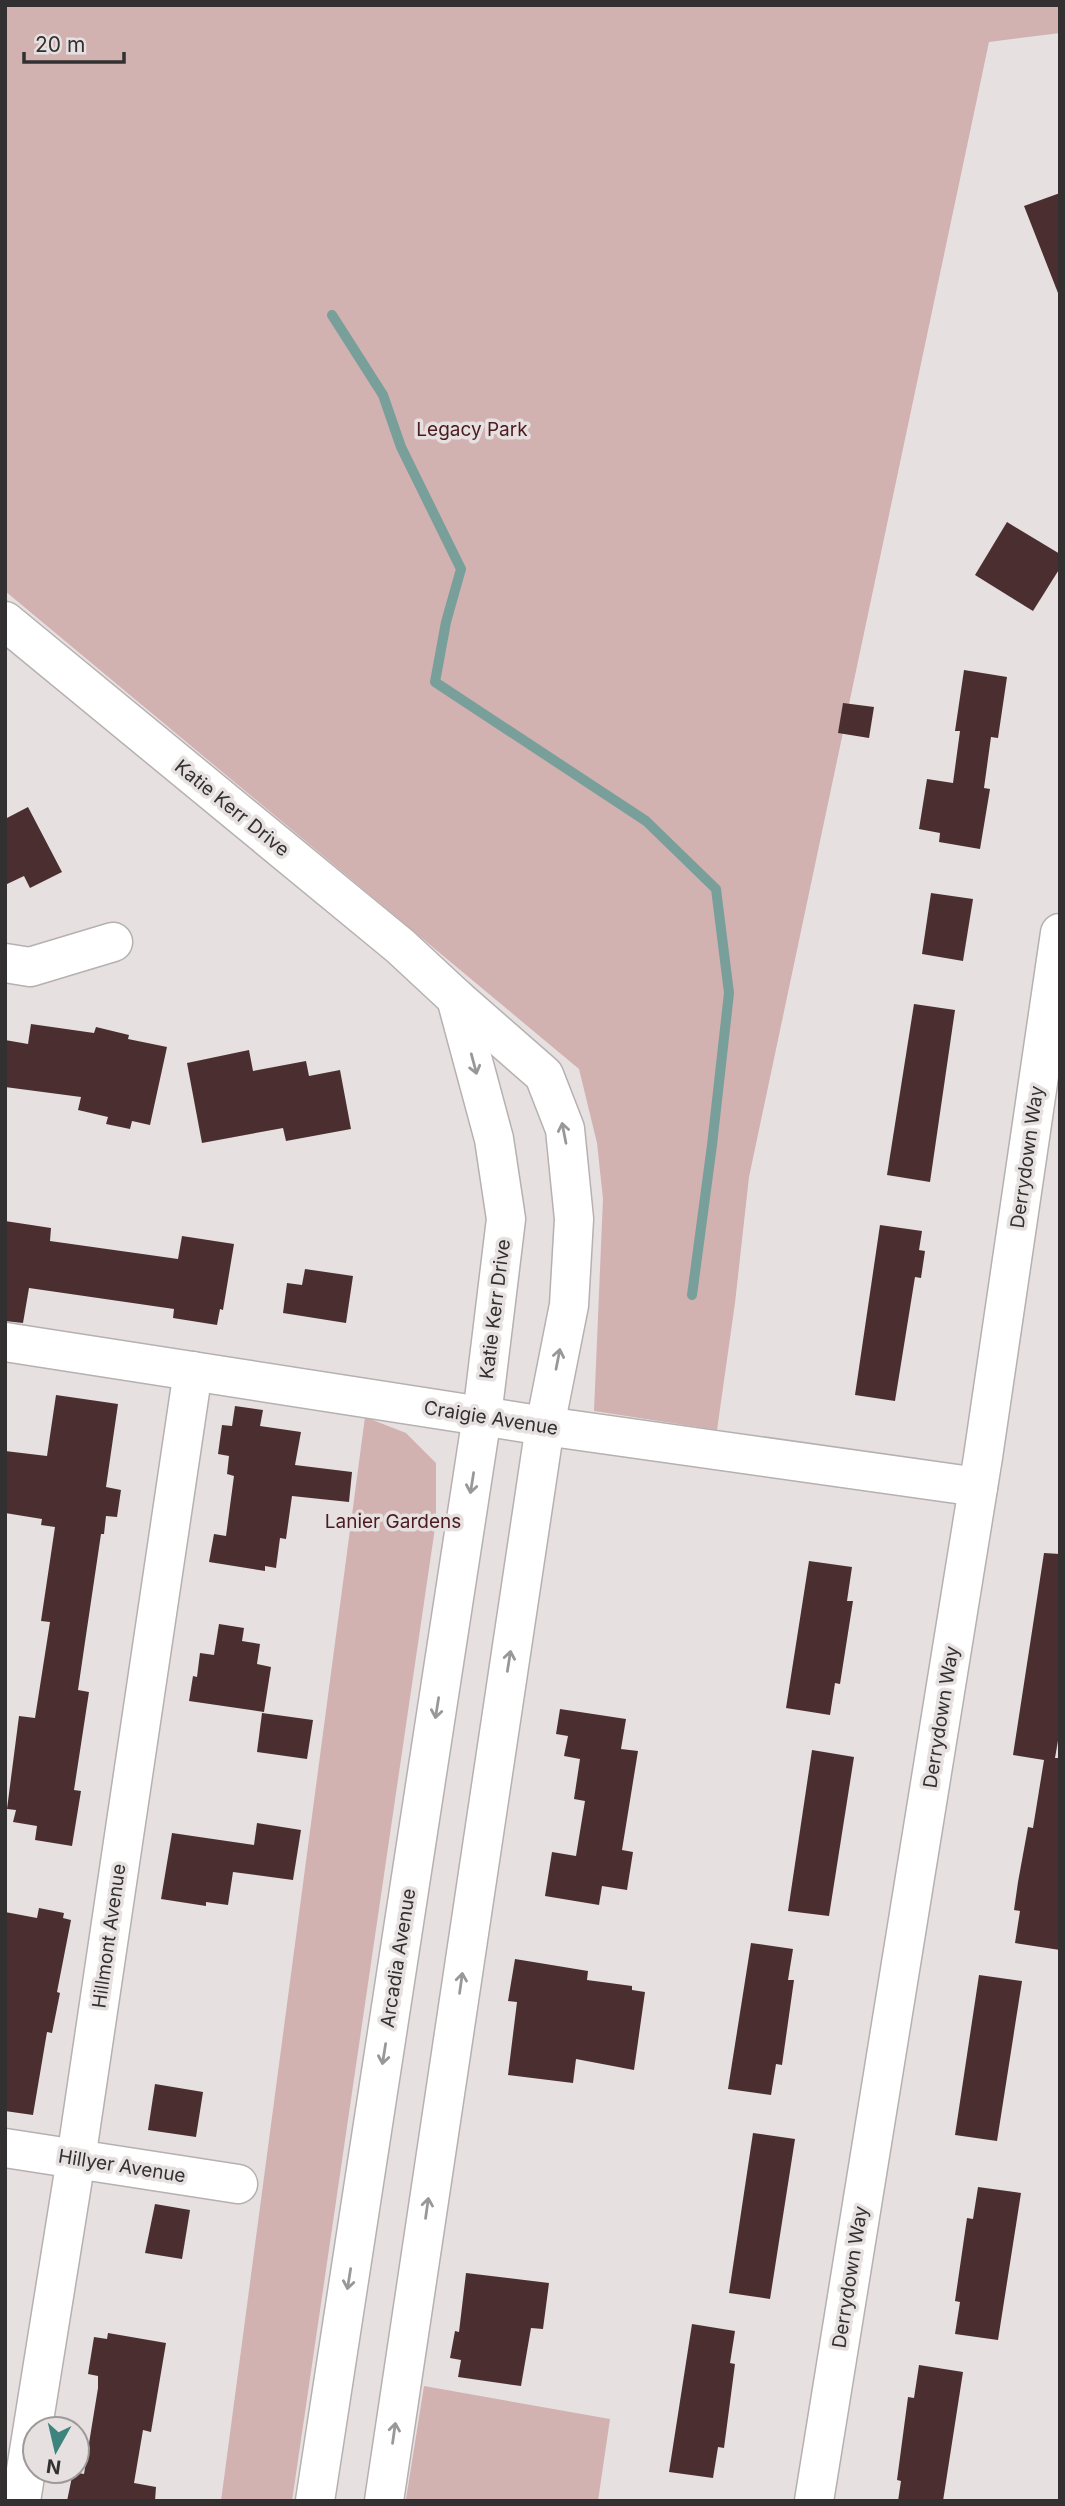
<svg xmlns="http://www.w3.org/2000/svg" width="1065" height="2506" font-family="Inter,sans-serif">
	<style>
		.green { fill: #d2b1b1 }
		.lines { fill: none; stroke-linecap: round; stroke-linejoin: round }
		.stream { stroke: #799f9b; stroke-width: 10 }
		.building { fill: #4b2f30 }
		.minor-casing { stroke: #b6b0b0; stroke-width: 41 }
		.tertiary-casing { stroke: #b6b0b0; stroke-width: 41 }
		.minor { stroke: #fff; stroke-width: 38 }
		.tertiary { stroke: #fff; stroke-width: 38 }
		.oneway { stroke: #989898 }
		.labels { text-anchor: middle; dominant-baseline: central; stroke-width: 7; stroke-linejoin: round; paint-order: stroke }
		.park-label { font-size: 19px; fill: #4b1b20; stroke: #e7e0e1 }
		.street-label { font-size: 19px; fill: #323030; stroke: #e7e0e1 }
	</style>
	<rect width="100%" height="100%" fill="#e7e0e1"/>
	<g class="green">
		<polygon points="5,5 1060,5 1060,33 989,42 749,1177 735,1303 717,1430 594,1411 603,1199 597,1143 579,1069 5,591"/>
		<polygon points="365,1417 406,1433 436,1463 436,1521 292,2501 221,2501"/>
		<polygon points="424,2386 610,2419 598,2501 406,2499"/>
	</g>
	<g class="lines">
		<polyline class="stream" points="332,315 383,395 401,447 461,569 446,622 435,682 646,821 716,889 729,993 712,1145 692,1295"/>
	</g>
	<g class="building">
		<polygon points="1060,193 1060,293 1058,293 1024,206"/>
		<polygon points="1007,522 1060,554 1060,568 1033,611 975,575"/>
		<polygon points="964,670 1007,677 998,738 991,737 984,788 990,789 980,849 939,842 940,833 919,829 927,779 953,783 960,731 955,731"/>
		<polygon points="843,703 874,707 869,738 838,733"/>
		<polygon points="28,807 62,872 30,888 24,876 5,885 5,819"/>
		<polygon points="931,893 973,899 963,961 922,954"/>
		<polygon points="914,1004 955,1010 930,1182 887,1175"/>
		<polygon points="31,1024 94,1033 96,1027 129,1035 128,1039 167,1047 150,1125 132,1121 130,1129 106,1124 108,1117 78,1110 81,1097 5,1087 5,1040 28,1044"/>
		<polygon points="249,1050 253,1071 306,1061 309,1076 340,1070 351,1129 286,1141 283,1128 202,1143 187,1063"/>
		<polygon points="5,1221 51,1228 50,1241 178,1259 182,1236 234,1244 223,1310 220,1309 217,1325 173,1318 174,1309 29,1288 23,1323 5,1321"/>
		<polygon points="880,1225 922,1231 919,1250 925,1251 921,1278 915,1277 895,1401 855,1395"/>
		<polygon points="305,1269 353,1276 346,1323 283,1313 287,1283 302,1285"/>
		<polygon points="56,1395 118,1404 106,1487 121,1490 117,1517 106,1516 104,1534 101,1534 85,1642 78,1690 89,1692 74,1790 81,1791 72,1846 35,1840 37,1826 13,1822 16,1810 7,1809 19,1716 35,1718 50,1622 41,1621 55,1527 41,1525 42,1519 5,1513 5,1451 47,1456"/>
		<polygon points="235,1406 263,1410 260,1426 301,1432 295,1465 352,1472 349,1502 292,1496 286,1539 280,1538 276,1568 265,1566 265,1571 209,1562 214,1534 226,1536 234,1476 227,1474 229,1456 218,1454 222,1425 232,1426"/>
		<polygon points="1044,1553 1060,1554 1060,1729 1055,1758 1060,1758 1060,1950 1015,1943 1020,1911 1014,1910 1018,1882 1028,1827 1033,1828 1044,1760 1013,1755"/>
		<polygon points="809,1561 852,1567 847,1601 853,1601 840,1684 835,1683 830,1715 786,1708"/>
		<polygon points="219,1624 244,1628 242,1641 260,1644 257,1664 271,1667 264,1712 189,1701 193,1676 197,1677 200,1653 214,1655"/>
		<polygon points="560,1709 626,1719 621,1749 638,1751 622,1850 633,1852 627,1890 602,1886 599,1905 545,1896 552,1852 576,1856 585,1801 574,1799 580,1759 564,1756 568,1736 556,1734"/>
		<polygon points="262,1713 313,1720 307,1759 257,1752"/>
		<polygon points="812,1750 854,1757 829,1916 788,1911"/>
		<polygon points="257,1823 301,1830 293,1880 233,1872 228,1905 206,1902 206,1906 161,1899 172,1833 254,1845"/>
		<polygon points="39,1908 64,1913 63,1918 71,1920 57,1992 60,1993 52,2033 47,2032 33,2115 5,2111 5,1912 37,1918"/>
		<polygon points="751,1943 793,1949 788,1980 794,1980 782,2065 776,2064 771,2095 728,2089"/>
		<polygon points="515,1959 588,1971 587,1980 632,1986 632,1990 645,1992 634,2070 576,2059 573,2083 508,2075 517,2002 508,2001"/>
		<polygon points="979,1975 1022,1981 997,2141 955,2135"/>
		<polygon points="155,2084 203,2092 196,2137 148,2130"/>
		<polygon points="753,2133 795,2139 770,2299 729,2293"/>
		<polygon points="978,2187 1021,2193 998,2340 955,2334 960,2302 955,2301 967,2218 973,2219"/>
		<polygon points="155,2204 190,2210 182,2259 145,2253"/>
		<polygon points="466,2273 549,2283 543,2329 531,2328 521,2386 458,2377 461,2360 450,2358 455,2331 459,2332"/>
		<polygon points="692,2324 735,2331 730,2363 735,2364 724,2448 718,2447 713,2478 669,2472"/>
		<polygon points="108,2333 166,2343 151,2432 143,2430 134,2483 156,2487 155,2501 67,2501 73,2472 84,2474 98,2388 98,2376 88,2374 94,2337 107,2339"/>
		<polygon points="919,2365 963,2372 943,2501 898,2501 901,2481 897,2480 908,2397 914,2398"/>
	</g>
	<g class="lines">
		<defs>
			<g id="minor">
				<polyline points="5,963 30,967 113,942"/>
				<polyline points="5,1342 545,1426 978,1487"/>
				<polyline points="5,2148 238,2184"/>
				<polyline points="21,2501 76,2159 193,1371"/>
				<polyline points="814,2501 983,1457 1060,933"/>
			</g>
			<g id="tertiary">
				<polyline points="5,621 400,946 456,998 544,1075 565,1129 574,1219 569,1305 545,1426 384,2501"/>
				<polyline points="315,2501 482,1416 506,1219 494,1139 456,998"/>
			</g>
		</defs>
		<use href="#minor" class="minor-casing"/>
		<use href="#tertiary" class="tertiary-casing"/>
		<use href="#minor" class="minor"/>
		<use href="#tertiary" class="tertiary"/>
	</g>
	<defs><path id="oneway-shaft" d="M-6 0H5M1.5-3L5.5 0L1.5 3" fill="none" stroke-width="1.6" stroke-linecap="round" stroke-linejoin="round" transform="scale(1.75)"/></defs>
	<g class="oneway">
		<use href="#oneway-shaft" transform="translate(474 1064) rotate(75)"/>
		<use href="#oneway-shaft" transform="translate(564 1133) rotate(-101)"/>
		<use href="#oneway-shaft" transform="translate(558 1359) rotate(-79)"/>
		<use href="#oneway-shaft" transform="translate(472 1483) rotate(99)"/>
		<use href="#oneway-shaft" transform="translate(509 1661) rotate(-81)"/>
		<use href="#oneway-shaft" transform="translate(437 1708) rotate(99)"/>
		<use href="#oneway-shaft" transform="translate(461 1983) rotate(-82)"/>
		<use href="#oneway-shaft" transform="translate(384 2054) rotate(99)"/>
		<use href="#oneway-shaft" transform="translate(427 2208) rotate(-82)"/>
		<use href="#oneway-shaft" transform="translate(349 2279) rotate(99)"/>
		<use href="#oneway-shaft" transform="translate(394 2433) rotate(-82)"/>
	</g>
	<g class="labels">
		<g class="park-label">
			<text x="472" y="429">Legacy Park</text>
			<text x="393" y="1521">Lanier Gardens</text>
		</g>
		<g class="street-label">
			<text transform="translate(232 808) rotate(39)">Katie Kerr Drive</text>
			<text transform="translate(1027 1157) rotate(-82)">Derrydown Way</text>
			<text transform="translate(495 1309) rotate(-83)">Katie Kerr Drive</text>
			<text transform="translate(491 1418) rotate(9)">Craigie Avenue</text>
			<text transform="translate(941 1717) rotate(-81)">Derrydown Way</text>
			<text transform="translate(109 1936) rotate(-82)">Hillmont Avenue</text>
			<text transform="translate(398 1958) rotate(-81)">Arcadia Avenue</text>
			<text transform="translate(122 2166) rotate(9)">Hillyer Avenue</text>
			<text transform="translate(850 2277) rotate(-81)">Derrydown Way</text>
		</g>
	</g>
	<rect width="1065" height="2506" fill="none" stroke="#323030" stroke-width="14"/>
	<g transform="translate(56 2450) rotate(188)"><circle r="33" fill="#e7e0e1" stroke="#9f9a9a" stroke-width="2"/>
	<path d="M0-5L12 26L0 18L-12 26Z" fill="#3d847e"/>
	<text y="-10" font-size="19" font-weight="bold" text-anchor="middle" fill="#323030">N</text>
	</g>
	<path d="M24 52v10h100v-10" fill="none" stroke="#323030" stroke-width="3.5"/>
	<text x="35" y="52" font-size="21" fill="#323030" stroke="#e7e0e1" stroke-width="5" paint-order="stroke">20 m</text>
</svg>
